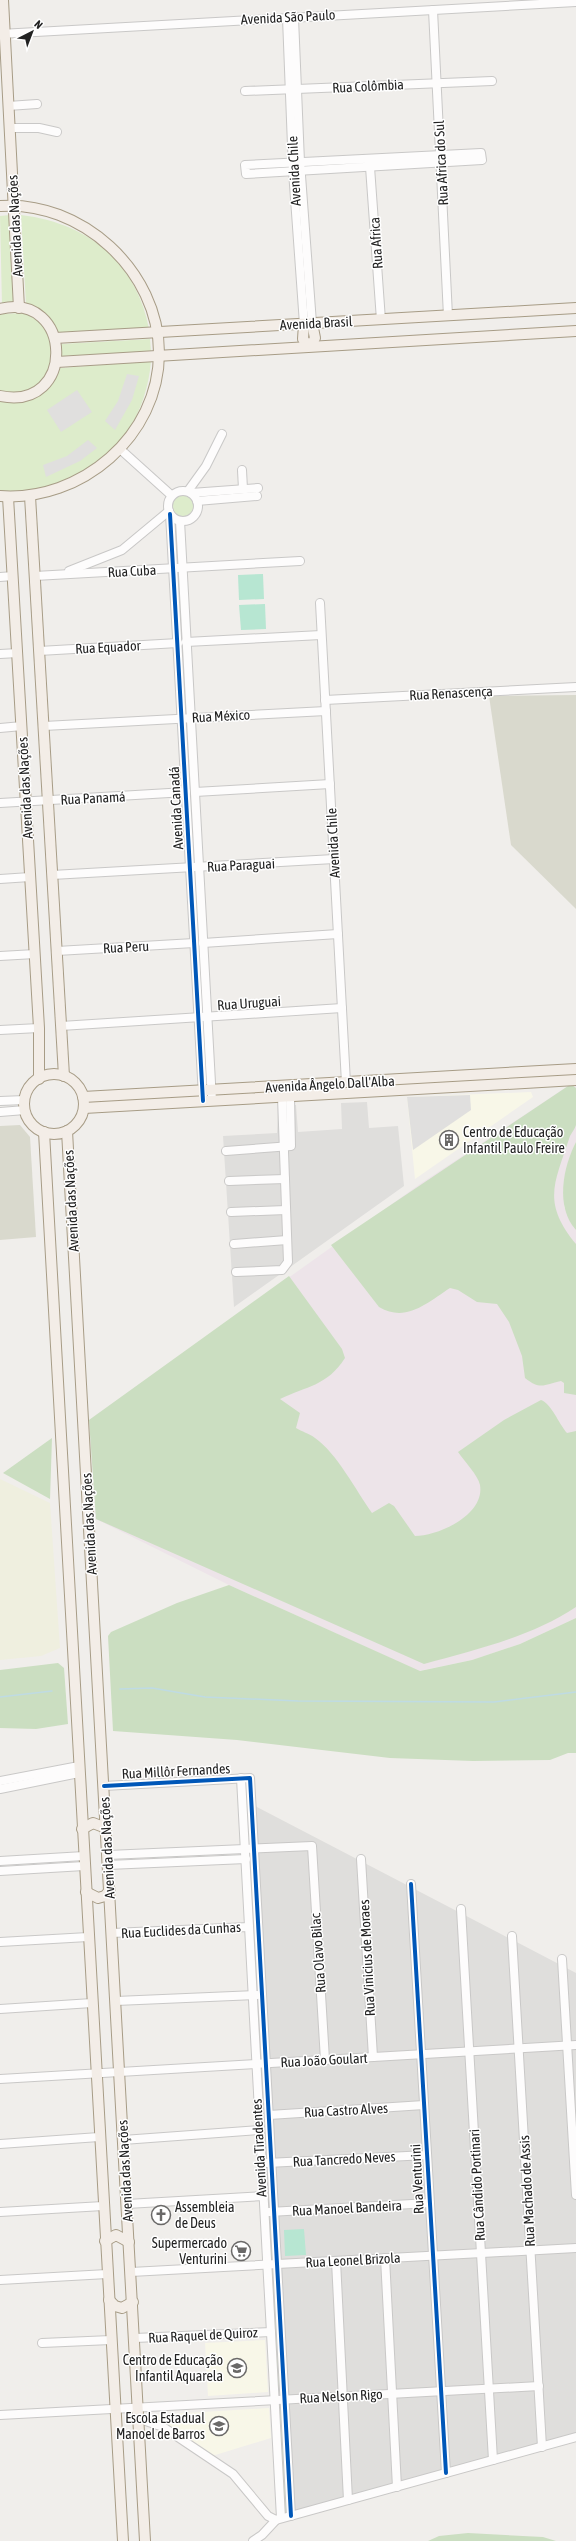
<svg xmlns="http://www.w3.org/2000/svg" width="576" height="2541" font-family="'Asap Condensed',sans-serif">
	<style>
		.residential { fill: #dfdedc }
		.industrial { fill: #ede4e9 }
		.education { fill: #f8f7e8 }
		.construction { fill: #d9d9cd }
		.farmland { fill: #efefdf }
		.grass { fill: #ddeccb }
		.forest { fill: #cbdec1 }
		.pitch { fill: #b7e6d2 }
		.parking { fill: #e0dfde }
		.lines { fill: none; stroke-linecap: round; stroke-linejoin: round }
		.stream { stroke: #bfdbe3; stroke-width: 1.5 }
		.minor-casing { stroke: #c9c8c7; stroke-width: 10 }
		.major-casing { stroke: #a79c86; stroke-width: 12 }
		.minor { stroke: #fdfcfc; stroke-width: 8 }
		.major { stroke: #f3ede7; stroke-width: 10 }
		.cycleway-casing { stroke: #fff; stroke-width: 6 }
		.cycleway { stroke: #0057b8; stroke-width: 4 }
		.labels { text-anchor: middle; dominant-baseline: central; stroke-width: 3; stroke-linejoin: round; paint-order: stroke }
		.street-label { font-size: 14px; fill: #222; stroke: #fff }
		.poi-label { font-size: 14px; fill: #222; stroke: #fff; text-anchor: end }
	</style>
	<rect width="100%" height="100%" fill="#f0eeeb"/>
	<g class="residential">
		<polygon points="367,1102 369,1128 398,1126 404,1186 234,1307 223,1136 277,1133 278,1106 296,1105 298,1132 342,1129 341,1103"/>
		<polygon points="255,1806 576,1973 576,2435 292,2513"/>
	</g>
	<polygon class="industrial" points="571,1084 576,1084 576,1142 573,1148 564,1207 576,1230 576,1618 520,1644 472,1660 419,1671 229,1585 96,1519 89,1420 420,1184"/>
	<g class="education">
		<polygon points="531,1092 533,1097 415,1179 407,1097"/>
		<polygon points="265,2340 268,2392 208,2396 205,2343"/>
		<polygon points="269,2408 271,2438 212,2456 152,2415"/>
	</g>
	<g class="construction">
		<polygon points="576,695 576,909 511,845 489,696"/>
		<polygon points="20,1125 30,1137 36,1237 0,1240 0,1126"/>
	</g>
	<polygon class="farmland" points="0,1479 50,1503 60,1648 41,1656 0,1660"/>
	<g class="grass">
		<polygon points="10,215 16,305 2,305 0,216"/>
		<path d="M21,215c66,8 115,46 128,114l-91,4 -32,-29z"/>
		<path d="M24,313c27,13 31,28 25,56l102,-8c-4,51 -33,100 -82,120 -21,9 -46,10 -69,12v-179z"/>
		<polygon points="150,339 151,352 62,356 61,344"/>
		<circle cx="183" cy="506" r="11"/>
		<polygon points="243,1782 247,1782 251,1845 247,1845"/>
		<polygon points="248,1850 252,1850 261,1992 256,1992"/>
		<polygon points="257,1998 261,1999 264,2059 260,2058"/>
		<polygon points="260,2066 265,2066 269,2161 265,2161"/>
		<polygon points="270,2164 273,2211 268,2211 265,2165"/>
		<polygon points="268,2214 274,2214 275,2261 270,2262"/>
		<polygon points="271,2269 275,2269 282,2392 277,2392"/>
		<polygon points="283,2402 287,2515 283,2516 279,2403"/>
	</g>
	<g class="forest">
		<path d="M571,1084l5,4c0,11 0,26 0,37 -1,4 -4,7 -6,11 -15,47 -29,65 6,108v151l-12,-2v-10l-3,-2c-16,3 -20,10 -36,-3l-3,-22 -13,-34 -12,-18 -20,-2 -19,-12 -8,-2c-23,15 -44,35 -71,19l-48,-62z"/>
		<path d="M576,1142v88c-21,-23 -13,-63 0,-88z"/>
		<path d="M289,1276l53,73 3,9c-18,28 -38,28 -65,41l20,14 -4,15c6,4 13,5 19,10 21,14 42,54 57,75l17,-10 5,3 21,30c23,0 70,-21 65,-51 -2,-10 -16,-24 -22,-33l46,-32 37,-20c10,3 18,24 26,33l9,-2v176c-45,30 -101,43 -152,57l-328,-145 -7,-99z"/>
		<polygon points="52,1438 50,1499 3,1473"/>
		<polygon points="229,1585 420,1671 472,1660 520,1644 576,1618 576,1753 568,1753 550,1760 473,1761 390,1758 237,1740 113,1731 108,1636 111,1632 177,1603"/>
		<polygon points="58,1663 64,1668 68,1724 36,1729 0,1728 0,1670"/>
		<polygon points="468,2533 543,2537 556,2541 428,2541 439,2536"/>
	</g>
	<g class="pitch">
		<polygon points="263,574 264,599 239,600 238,575"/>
		<polygon points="265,604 266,629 241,630 239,605"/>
		<polygon points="304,2229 306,2255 285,2256 284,2230"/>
	</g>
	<g class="parking">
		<polygon points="127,374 139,376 132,400 115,430 105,421 118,401"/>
		<polygon points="77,390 92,412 61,432 47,410"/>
		<polygon points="88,440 97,448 80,461 46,477 43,465 67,456"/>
		<polygon points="470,1095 471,1110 413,1150 407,1097"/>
	</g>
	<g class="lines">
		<g class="stream">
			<polyline points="120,1689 152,1688 205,1697 298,1701 494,1702 576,1692"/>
			<polyline points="0,1697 52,1691"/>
		</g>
		<defs>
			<g id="minor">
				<polyline points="433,10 448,316"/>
				<polyline points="287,18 293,171 304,324"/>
				<polyline points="294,18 300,162 312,323"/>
				<polyline points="0,34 576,2"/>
				<polyline points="245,91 492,81"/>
				<polyline points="8,106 37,104"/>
				<polyline points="10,128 39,128 57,132"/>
				<polygon points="481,153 482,160 246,174 245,165"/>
				<polyline points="370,167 381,320"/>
				<polyline points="120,449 171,495"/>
				<polyline points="242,470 243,489"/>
				<circle cx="183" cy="506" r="15"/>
				<polyline points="188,491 206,466 222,434"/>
				<polyline points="191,493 258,488"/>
				<polyline points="197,501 257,496"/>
				<polyline points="170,514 203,1096"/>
				<polyline points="180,521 212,1101"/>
				<polyline points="69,571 122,550 169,511"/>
				<polyline points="35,576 300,561"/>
				<polyline points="0,577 13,576"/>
				<polyline points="320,603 346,1083"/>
				<polyline points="186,642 321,635"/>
				<polyline points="39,651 178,643"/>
				<polyline points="0,654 18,653"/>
				<polyline points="325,700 576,687"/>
				<polyline points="44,726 326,711"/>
				<polyline points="0,728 22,726"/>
				<polyline points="195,792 330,784"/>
				<polyline points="0,803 186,792"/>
				<polyline points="52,875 334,859"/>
				<polyline points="0,879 30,877"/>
				<polyline points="203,943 338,934"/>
				<polyline points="57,951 194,943"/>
				<polyline points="0,956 35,954"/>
				<polyline points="61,1026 342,1008"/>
				<polyline points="0,1030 39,1028"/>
				<polyline points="0,1101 25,1100"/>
				<polyline points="0,1112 25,1110"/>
				<polyline points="226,1151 291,1146 290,1097"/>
				<polyline points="229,1181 285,1179"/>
				<polyline points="231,1212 286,1210"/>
				<polyline points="234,1244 287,1240"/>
				<polyline points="236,1272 282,1270 288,1262 282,1097"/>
				<polyline points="241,1778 281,2518"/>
				<polyline points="0,1781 79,1766"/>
				<polyline points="104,1786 250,1778 291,2516"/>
				<polyline points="0,1789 79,1773"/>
				<polyline points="108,1855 312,1846 325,2060"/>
				<polyline points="361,1859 373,2057"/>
				<polyline points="0,1861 84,1856"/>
				<polyline points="108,1865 246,1859"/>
				<polyline points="0,1871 84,1866"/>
				<polyline points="411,1884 446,2473"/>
				<polyline points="461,1909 493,2460"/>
				<polyline points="112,1933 249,1927"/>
				<polyline points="512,1936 542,2447"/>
				<polyline points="0,1942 88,1937"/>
				<polyline points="562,1959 576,2195"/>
				<polyline points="116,2001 257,1995"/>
				<polyline points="0,2009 92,2003"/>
				<polyline points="0,2079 576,2045"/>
				<polyline points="269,2115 424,2105"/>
				<polyline points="123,2140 260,2130"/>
				<polyline points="0,2144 99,2137"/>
				<polyline points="267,2163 427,2155"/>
				<polyline points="127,2204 264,2196"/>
				<polyline points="0,2212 103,2206"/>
				<polyline points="269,2212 430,2203"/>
				<polyline points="385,2258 397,2487"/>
				<polyline points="336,2261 348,2500"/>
				<polyline points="131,2272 576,2248"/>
				<polyline points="0,2280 107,2274"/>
				<polyline points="135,2338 271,2332"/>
				<polyline points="42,2343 111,2340"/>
				<polyline points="0,2415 539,2386"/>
				<polyline points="140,2419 163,2427 233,2474 268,2516 276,2520 576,2437"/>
				<polyline points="253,2541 262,2535 276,2520"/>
			</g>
			<g id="major">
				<polyline points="3,0 19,308"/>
				<path d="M0,206c81,-6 159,65 159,147 0,83 -78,149 -159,143"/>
				<path d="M0,309c73,-18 77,103 0,87"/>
				<polyline points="304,324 303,339 308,346"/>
				<polyline points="55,338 576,308"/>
				<polyline points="311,346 315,338 312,323"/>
				<polyline points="57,362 576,331"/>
				<polyline points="30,496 64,1076"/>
				<polyline points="8,497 39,1028 39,1079"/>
				<circle cx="54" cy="1104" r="30"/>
				<polyline points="83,1097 576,1069"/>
				<polyline points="84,1108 576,1080"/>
				<polyline points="67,1131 145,2541"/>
				<polyline points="44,1132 123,2541"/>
				<polyline points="82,1829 93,1823 106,1828"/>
				<polyline points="86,1892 98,1898 105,1896 110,1890"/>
				<polyline points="105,2241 116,2235 129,2242"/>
				<polyline points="109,2300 115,2306 122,2308 133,2302"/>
			</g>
		</defs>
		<use href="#minor" class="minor-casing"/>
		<use href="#major" class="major-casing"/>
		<use href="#minor" class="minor"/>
		<use href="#major" class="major"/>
		<defs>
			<g id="cycleway">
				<polyline points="170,514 203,1101"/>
				<polyline points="104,1786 250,1778 291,2516"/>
				<polyline points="411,1884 446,2473"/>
			</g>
		</defs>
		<use href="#cycleway" class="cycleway-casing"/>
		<use href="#cycleway" class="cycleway"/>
	</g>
	<defs>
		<symbol id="building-ring" viewBox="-11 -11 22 22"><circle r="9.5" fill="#fff" stroke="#6a6968" stroke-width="1.5"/><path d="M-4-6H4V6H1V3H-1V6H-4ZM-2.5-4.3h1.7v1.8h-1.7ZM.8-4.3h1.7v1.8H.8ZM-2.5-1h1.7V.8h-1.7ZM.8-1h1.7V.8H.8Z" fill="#6a6968"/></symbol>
		<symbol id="church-ring" viewBox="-11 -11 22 22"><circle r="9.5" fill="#fff" stroke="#6a6968" stroke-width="1.5"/><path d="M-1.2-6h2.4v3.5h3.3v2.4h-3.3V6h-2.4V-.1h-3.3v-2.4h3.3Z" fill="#6a6968"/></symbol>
		<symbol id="supermarket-ring" viewBox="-11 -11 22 22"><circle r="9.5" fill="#fff" stroke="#6a6968" stroke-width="1.5"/><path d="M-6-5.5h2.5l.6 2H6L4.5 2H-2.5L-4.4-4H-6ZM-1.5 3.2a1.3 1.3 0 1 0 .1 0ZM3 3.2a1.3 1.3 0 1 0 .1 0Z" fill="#6a6968"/></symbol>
		<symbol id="school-ring" viewBox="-11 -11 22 22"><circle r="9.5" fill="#fff" stroke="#6a6968" stroke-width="1.5"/><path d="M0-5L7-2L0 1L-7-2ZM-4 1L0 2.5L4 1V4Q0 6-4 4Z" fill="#6a6968"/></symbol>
	</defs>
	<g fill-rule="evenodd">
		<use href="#building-ring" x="438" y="1129" width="22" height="22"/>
		<use href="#church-ring" x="150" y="2204" width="22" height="22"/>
		<use href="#supermarket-ring" x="230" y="2240" width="22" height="22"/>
		<use href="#school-ring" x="226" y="2357" width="22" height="22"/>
		<use href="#school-ring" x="208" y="2415" width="22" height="22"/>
	</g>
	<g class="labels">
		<g class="street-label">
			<text transform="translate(288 17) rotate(-3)">Avenida São Paulo</text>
			<text transform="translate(368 86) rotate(-3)">Rua Colômbia</text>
			<text transform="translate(441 163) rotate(-93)">Rua Africa do Sul</text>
			<text transform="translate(294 171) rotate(-93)">Avenida Chile</text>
			<text transform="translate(15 226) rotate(-93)">Avenida das Nações</text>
			<text transform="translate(376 243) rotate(-94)">Rua Africa</text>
			<text transform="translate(316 323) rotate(-3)">Avenida Brasil</text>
			<text transform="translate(132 571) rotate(-3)">Rua Cuba</text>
			<text transform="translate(108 647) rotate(-3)">Rua Equador</text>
			<text transform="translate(451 693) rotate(-3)">Rua Renascença</text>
			<text transform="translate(221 716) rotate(-3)">Rua México</text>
			<text transform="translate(25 788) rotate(-93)">Avenida das Nações</text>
			<text transform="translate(93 798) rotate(-3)">Rua Panamá</text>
			<text transform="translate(176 808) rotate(-93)">Avenida Canadá</text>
			<text transform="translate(333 843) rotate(-93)">Avenida Chile</text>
			<text transform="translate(241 865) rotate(-3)">Rua Paraguai</text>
			<text transform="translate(126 947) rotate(-3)">Rua Peru</text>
			<text transform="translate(249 1003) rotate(-4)">Rua Uruguai</text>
			<text transform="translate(330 1084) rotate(-3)">Avenida Ângelo Dall'Alba</text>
			<text transform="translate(71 1201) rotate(-93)">Avenida das Nações</text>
			<text transform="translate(89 1524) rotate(-93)">Avenida das Nações</text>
			<text transform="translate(176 1771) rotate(-3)">Rua Millôr Fernandes</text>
			<text transform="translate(107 1848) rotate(-93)">Avenida das Nações</text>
			<text transform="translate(181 1930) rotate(-3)">Rua Euclides da Cunhas</text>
			<text transform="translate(318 1953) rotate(-94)">Rua Olavo Bilac</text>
			<text transform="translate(367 1958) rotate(-93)">Rua Vinicius de Moraes</text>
			<text transform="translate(324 2060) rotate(-3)">Rua João Goulart</text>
			<text transform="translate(346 2110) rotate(-3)">Rua Castro Alves</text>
			<text transform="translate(259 2148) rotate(-93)">Avenida Tiradentes</text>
			<text transform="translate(344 2159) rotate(-3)">Rua Tancredo Neves</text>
			<text transform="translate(125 2171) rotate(-93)">Avenida das Nações</text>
			<text transform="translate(417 2179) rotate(-93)">Rua Venturini</text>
			<text transform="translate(477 2185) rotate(-93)">Rua Cândido Portinari</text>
			<text transform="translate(527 2191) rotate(-93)">Rua Machado de Assis</text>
			<text transform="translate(347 2208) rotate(-3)">Rua Manoel Bandeira</text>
			<text transform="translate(353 2260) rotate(-3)">Rua Leonel Brizola</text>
			<text transform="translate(203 2335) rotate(-3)">Rua Raquel de Quiroz</text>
			<text transform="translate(341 2396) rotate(-3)">Rua Nelson Rigo</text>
		</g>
		<g class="poi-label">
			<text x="463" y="1132" text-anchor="start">Centro de Educação<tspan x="463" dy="16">Infantil Paulo Freire</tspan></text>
			<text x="175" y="2207" text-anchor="start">Assembleia<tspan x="175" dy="16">de Deus</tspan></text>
			<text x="227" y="2243">Supermercado<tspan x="227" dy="16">Venturini</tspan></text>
			<text x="223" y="2360">Centro de Educação<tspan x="223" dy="16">Infantil Aquarela</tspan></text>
			<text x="205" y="2418">Escola Estadual<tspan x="205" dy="16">Manoel de Barros</tspan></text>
		</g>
	</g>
	<g transform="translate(32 32) rotate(42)" stroke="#ffffff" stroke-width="3" paint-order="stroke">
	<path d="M0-3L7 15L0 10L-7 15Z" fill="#222222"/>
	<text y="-6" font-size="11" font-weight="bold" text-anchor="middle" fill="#222222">N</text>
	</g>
</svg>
